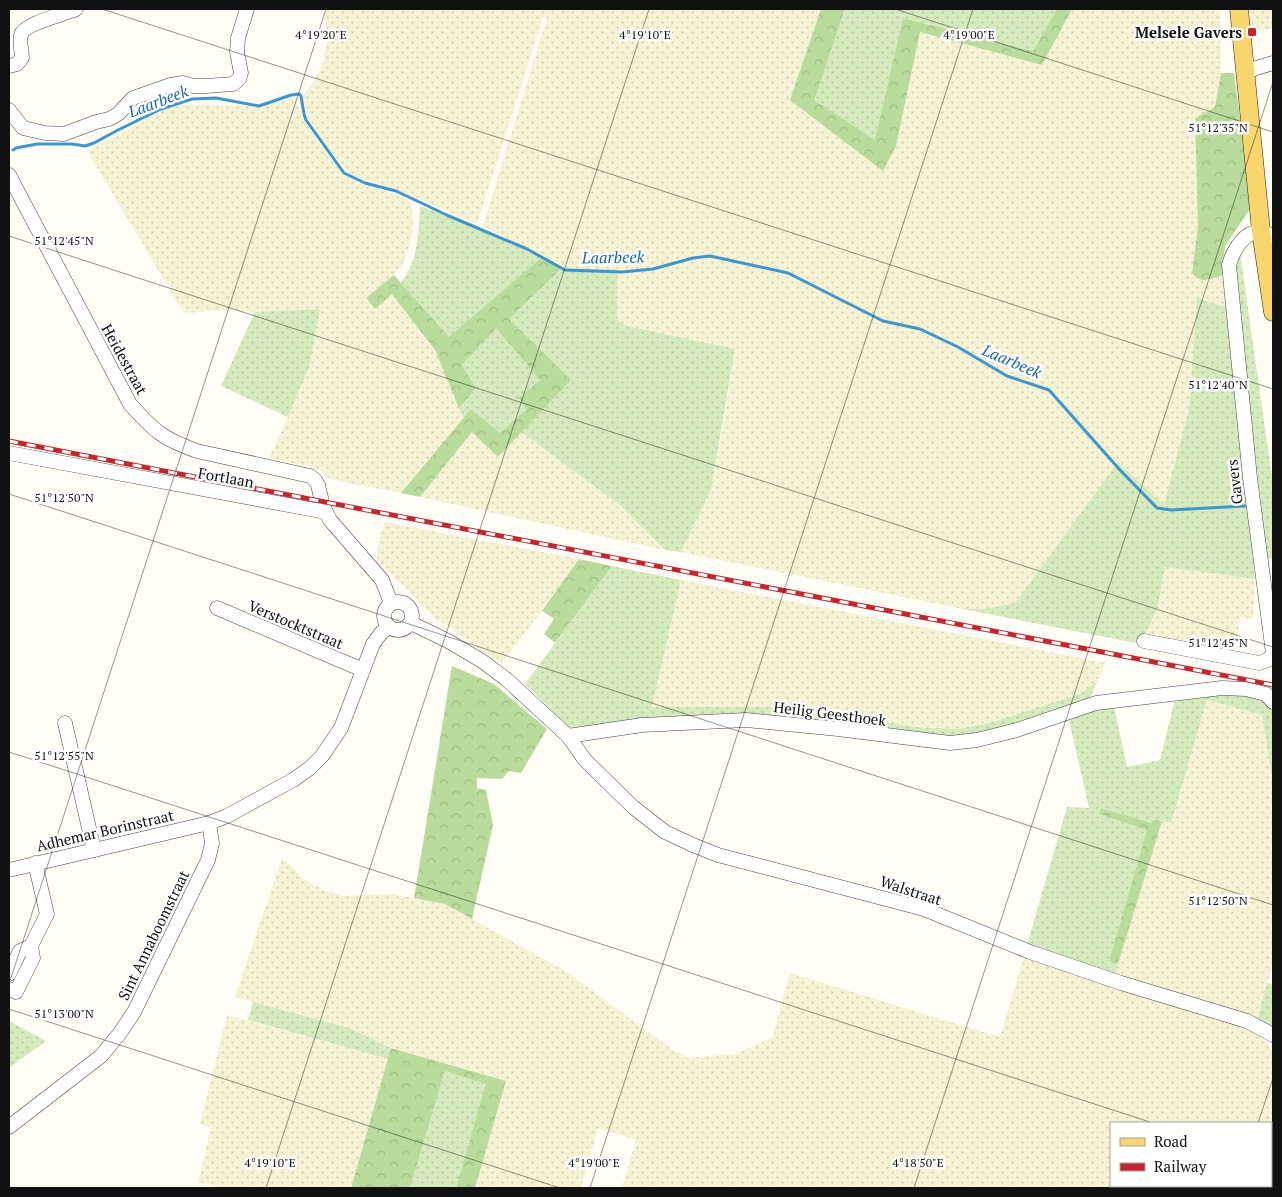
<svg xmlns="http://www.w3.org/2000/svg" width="1282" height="1197" font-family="'PT Serif',serif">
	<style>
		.farmland { fill: url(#farmland-dots); fill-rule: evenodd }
		.grass { fill: url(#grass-dots) }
		.forest { fill: url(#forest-crowns) }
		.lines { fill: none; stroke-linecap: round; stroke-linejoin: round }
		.stream { stroke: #3f96cf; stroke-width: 3 }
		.minor-casing { stroke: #444; stroke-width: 15 }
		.major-casing { stroke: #222; stroke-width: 19 }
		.minor { stroke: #fff; stroke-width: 14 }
		.major { stroke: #f9d66b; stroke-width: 18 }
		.rail-casing { stroke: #c4262e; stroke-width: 5 }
		.rail { stroke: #fff; stroke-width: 3; stroke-dasharray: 9; stroke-linecap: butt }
		.ticks { fill: none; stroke: #111; stroke-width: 1; stroke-opacity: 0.45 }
		.poi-dot { fill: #c4262e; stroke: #fff; stroke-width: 2 }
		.labels { text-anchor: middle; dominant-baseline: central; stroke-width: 5; stroke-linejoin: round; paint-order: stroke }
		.poi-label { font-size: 15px; font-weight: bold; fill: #111; stroke: #fff; text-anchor: end }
		.street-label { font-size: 15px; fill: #111; stroke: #fff }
		.water-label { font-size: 16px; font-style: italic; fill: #1768a6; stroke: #fff }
		.ticks-label { font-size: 12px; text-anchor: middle; fill: #111; stroke: #fff; stroke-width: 5; stroke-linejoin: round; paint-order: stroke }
	</style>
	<defs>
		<pattern id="farmland-dots" width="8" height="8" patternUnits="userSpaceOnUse" patternTransform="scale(1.25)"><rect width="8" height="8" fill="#f6f3d4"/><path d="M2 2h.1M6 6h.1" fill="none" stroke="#d2cfb5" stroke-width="1.8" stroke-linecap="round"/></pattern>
		<pattern id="grass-dots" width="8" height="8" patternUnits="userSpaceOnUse" patternTransform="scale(1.25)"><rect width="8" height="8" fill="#d5ebbd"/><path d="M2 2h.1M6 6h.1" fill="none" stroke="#b6c8a1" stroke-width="1.8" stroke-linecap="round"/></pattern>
		<pattern id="forest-crowns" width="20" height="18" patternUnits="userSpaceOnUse" patternTransform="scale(1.25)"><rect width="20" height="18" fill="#b9dc9c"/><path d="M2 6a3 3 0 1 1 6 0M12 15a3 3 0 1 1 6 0" fill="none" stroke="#9ebc85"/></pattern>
	</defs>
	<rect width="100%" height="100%" fill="#fffdf5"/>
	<g class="farmland">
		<polygon points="324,9 821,9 790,100 896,146 920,32 1042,65 1072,9 1220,9 1221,73 1215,108 1195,119 1198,226 1192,273 1209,281 1222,275 1226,307 1197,298 1189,409 1164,506 1118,462 1015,603 983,609 958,608 681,552 711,490 722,432 735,350 627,326 617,320 617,269 562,268 483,226 547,18 543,17 477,224 395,189 351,175 330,151 308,119 302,93 304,94 313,83 324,61 327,37"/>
		<polygon points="1250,9 1273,9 1273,29 1253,31"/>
		<polygon points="294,96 305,122 330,158 345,175 358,183 381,189 404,198 408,200 412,208 413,225 410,245 403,263 394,275 366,299 375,309 392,293 435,350 464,418 401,493 329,479 324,472 310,467 269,458 288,417 255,312 227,310 184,313 87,151 138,125 149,116 179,104 247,106"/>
		<polygon points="472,432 498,457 521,432 621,506 665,550 420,497"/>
		<polygon points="385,522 579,559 542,611 501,664 434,617 377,559 379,540"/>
		<polygon points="1165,567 1255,579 1253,619 1240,617 1234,661 1141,644 1158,606"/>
		<polygon points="681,580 1106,663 1097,681 1082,693 993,722 958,729 652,707"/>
		<polygon points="1207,700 1262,715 1273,783 1273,963 1258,1018 1115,973 1162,821 1171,823"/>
		<path d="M285,860l18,19 23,12 17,5 48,-2 54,10 122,68 106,78 15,8 47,-4 37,-16 18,-65 210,64 24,-80 220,69 18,12 11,13v137h-651l14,-48 -38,-12 -17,60h-106l31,-107 -115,-33 -41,-20 -115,-31 46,-136zM1111,1123h160v63h-160z"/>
		<polygon points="227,1015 388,1059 351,1188 221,1188 198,1182 211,1128 200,1124"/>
	</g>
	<g class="grass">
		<polygon points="845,9 1057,9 1033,51 903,18 876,141 813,100"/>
		<path d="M420,206l53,18 68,34 -92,80 -48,-55c18,-25 17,-48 19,-77z"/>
		<polygon points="1240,253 1273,484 1273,559 1267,558 1235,286 1237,255"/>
		<polygon points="562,268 617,269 617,320 627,326 735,349 711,490 681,552 665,550 621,506 521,432 570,380 509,319"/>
		<polygon points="1197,298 1226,307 1255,579 1165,567 1158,606 1141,644 958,608 983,609 1015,603 1118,462 1164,505 1189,409"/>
		<polygon points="320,309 309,367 288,417 221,386 255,312"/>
		<polygon points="496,327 540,380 520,398 526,408 500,434 471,409 464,418 459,408 476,388 462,365"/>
		<polygon points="612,566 681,580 652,707 772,707 838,714 917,727 958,729 993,722 1082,693 1097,681 1089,701 985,734 945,738 650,719 570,728 525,684"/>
		<path d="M1209,694c24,0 44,-3 63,15l1,74 -11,-68 -55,-15 -36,123 -16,-4 -2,4 -52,-15 -1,6 47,16 -38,131 9,3 -3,9 -88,-28 40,-138 22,1 -20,-88 30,-12 15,-2 13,61 33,-7 15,-61z"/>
		<polygon points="1267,983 1273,984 1273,1027 1258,1018"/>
		<polygon points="253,1002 350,1028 391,1048 388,1059 248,1020"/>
		<polygon points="9,1021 46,1041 9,1068"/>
		<polygon points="445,1071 487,1083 456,1188 410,1188"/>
	</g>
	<g class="forest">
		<polygon points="821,9 845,9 814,100 875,140 903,18 1033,51 1057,9 1072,9 1042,65 920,32 896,146 883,171 790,100"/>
		<path d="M1221,73h13l18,133 -27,40 -3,29c-12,5 -20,9 -30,-2l6,-47 -3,-108 20,-11z"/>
		<polygon points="541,258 562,268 509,319 571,380 498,457 472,432 420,497 401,493 471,409 500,433 526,409 519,398 540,380 496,328 462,365 476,388 459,408 435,350 392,294 375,309 366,298 394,275 449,337"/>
		<polygon points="579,559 612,566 555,643 544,634 554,619 542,611"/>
		<polygon points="452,666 494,684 547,729 521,773 509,771 502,779 477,778 477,788 486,790 493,825 472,919 445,904 414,898"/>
		<polygon points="1101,808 1152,823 1155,819 1162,821 1118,964 1109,961 1147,830 1099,814"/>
		<polygon points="391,1048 506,1081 475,1188 456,1188 486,1084 445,1071 410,1188 351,1188"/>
	</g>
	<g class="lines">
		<polyline class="stream" points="13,150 16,148 37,144 72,144 85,146 94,143 118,130 161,109 192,99 216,98 259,106 291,95 299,94 301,96 304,114 306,120 344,173 365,183 396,191 449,216 527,249 565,270 622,272 653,269 693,258 710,256 788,273 883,321 920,329 958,347 1007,376 1049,390 1120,470 1157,508 1171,510 1245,506"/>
		<defs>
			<g id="minor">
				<path d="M9,66l8,-2 5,-6c0,-7 -3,-16 -1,-23 3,-12 45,-21 55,-26"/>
				<polyline points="1246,75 1253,69 1273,63"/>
				<polyline points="9,110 23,128 45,133 64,134 96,122 109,119 118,114 133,98 170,85 183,83 193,86 206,86 233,84 239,79 241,73 237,52 238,38 247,9"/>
				<path d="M9,175l121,229c24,27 33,35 67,47l113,25 5,4 3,5 5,21 7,14 52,60 9,23"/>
				<polyline points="9,453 326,512"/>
				<circle cx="398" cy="616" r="14"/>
				<polyline points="217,608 363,670"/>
				<polyline points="411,623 448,641 482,661 506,679 568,736 585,760 633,807 665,832 693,845 718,855 924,909 1030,952 1121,983 1247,1021 1273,1035"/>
				<path d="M1144,641l115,22 9,-3 5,-7 -23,-175 -21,-213c4,-14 15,-35 33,-33 3,0 8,3 11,4"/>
				<polyline points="65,723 94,850"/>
				<polyline points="568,736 642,725 746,720 838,729 950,743 977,740 1017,730 1096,703 1222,688 1246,689 1266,694 1273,702"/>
				<polyline points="9,870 209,823 227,816 293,780 310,768 322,756 341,728 373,644 381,633 389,627"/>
				<polyline points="9,974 20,951 31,946"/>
				<polyline points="9,989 16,992 33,958 31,946 47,914 35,863"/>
				<polyline points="9,1127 101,1056 120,1033 134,1012 208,860 212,843 209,823"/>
			</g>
			<polyline id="major" points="1239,9 1261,231 1273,312"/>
		</defs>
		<use href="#minor" class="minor-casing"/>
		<use href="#major" class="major-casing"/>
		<use href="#minor" class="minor"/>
		<use href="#major" class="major"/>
		<defs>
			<polyline id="rail" points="9,441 1273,685"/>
		</defs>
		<use href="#rail" class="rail-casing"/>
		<use href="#rail" class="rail"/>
	</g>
	<path class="ticks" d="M102,9l1171,380M895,9l378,123M9,236l1264,411M9,494l1264,411M9,752l1144,371M9,984l317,-975M9,1009l551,179M1258,1123l15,-45M1271,1162h2M266,1188l383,-1179M590,1188l383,-1179M914,1188l359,-1106M1237,1188l1,-2"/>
	<rect class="poi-dot" x="1247" y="27" width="10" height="10" rx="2.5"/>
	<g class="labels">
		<g class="poi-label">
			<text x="1242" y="32">Melsele Gavers</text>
		</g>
		<g class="street-label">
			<text transform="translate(125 359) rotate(61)">Heidestraat</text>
			<text transform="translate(226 477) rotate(10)">Fortlaan</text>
			<text transform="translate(1234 482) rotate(-97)">Gavers</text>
			<text transform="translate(296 624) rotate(23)">Verstocktstraat</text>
			<text transform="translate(830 713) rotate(7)">Heilig Geesthoek</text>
			<text transform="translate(105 830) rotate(-13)">Adhemar Borinstraat</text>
			<text transform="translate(911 890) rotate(18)">Walstraat</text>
			<text transform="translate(153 935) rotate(-64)">Sint Annaboomstraat</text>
		</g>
		<g class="water-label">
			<text transform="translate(158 101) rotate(-21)">Laarbeek</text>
			<text transform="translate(613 257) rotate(-1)">Laarbeek</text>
			<text transform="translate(1012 361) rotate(23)">Laarbeek</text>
		</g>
	</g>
	<g class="ticks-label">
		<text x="321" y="39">4°19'20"E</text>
		<text x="645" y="39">4°19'10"E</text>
		<text x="969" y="39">4°19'00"E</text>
		<text x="1218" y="132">51°12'35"N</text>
		<text x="64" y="245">51°12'45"N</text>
		<text x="1218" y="389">51°12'40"N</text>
		<text x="64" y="502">51°12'50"N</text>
		<text x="1218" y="647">51°12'45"N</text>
		<text x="64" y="760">51°12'55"N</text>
		<text x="1218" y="905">51°12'50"N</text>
		<text x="64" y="1018">51°13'00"N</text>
		<text x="270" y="1167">4°19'10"E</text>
		<text x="594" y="1167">4°19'00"E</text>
		<text x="918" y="1167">4°18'50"E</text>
	</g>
	<rect width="1282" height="1197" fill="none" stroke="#111111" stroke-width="20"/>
	<rect x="1110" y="1122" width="162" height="65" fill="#ffffff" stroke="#a0a0a0"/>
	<rect x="1120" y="1138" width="25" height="8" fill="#f9d66b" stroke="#a0a0a0"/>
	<text x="1154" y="1147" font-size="15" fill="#111111">Road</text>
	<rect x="1120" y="1163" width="25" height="8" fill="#c4262e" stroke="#a0a0a0"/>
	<text x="1154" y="1172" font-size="15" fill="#111111">Railway</text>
</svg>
